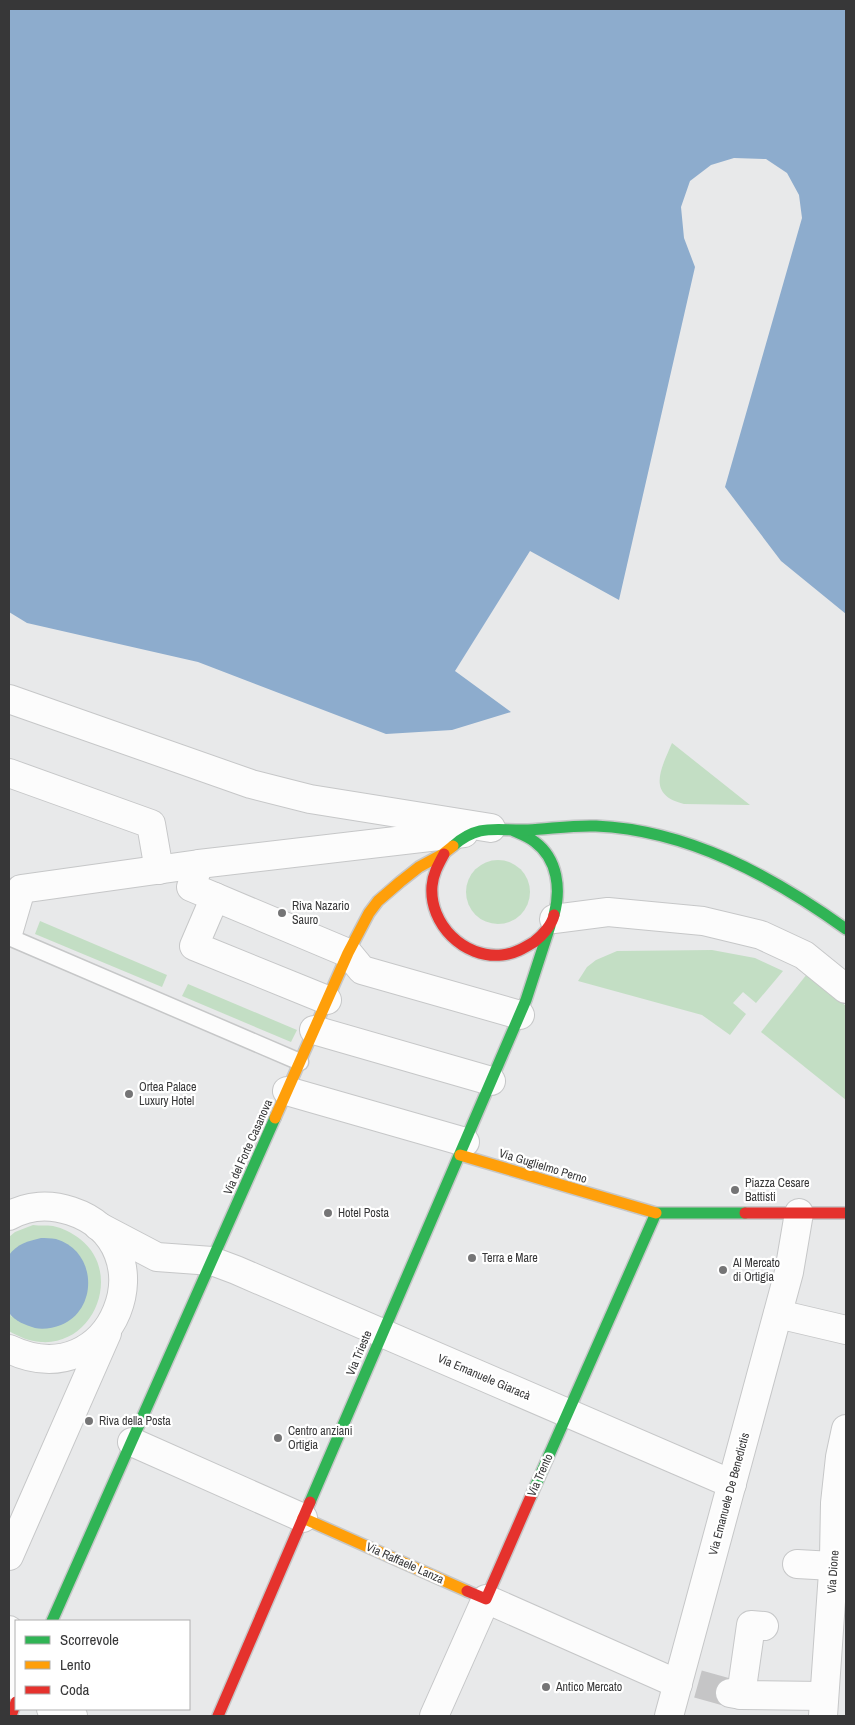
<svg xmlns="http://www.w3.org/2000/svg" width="855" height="1725" font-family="'Archivo Narrow',sans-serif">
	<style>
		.green { fill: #c3dec4 }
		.water { fill: #8daccd }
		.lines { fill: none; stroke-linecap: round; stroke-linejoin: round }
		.street-tunnel { stroke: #c5c5c6; stroke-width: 28; stroke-dasharray: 28 14; stroke-linecap: butt }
		.lane-casing { stroke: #c6c7c8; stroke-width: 19 }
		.street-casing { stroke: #c6c7c8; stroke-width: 30 }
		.fast-casing { stroke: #c6c7c8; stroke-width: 14 }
		.slow-casing { stroke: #c6c7c8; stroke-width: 14 }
		.jam-casing { stroke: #c6c7c8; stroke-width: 14 }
		.lane { stroke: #fcfcfc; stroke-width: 16 }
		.street { stroke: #fcfcfc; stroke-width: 28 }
		.fast { stroke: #30b455; stroke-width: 11 }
		.slow { stroke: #ff9f0a; stroke-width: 11 }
		.jam { stroke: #e5322d; stroke-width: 11 }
		.poi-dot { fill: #757576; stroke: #fff; stroke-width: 2 }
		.labels { text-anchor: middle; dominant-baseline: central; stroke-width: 4.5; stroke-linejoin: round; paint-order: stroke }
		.poi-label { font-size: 12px; fill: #373738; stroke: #fff; text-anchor: start }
		.street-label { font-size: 12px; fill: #373738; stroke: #fff }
	</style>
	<rect width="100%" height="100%" fill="#e8e9ea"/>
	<g class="green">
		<path d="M672,743l78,62 -66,-1c-38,-9 -23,-35 -12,-61z"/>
		<circle cx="498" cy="892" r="32"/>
		<polygon points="40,921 167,975 162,987 35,934"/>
		<polygon points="712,950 755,958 783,971 756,1003 743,992 733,1003 746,1014 730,1035 702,1015 578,981 587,967 596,960 617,951"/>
		<polygon points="807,974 846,1006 846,1100 761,1032"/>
		<polygon points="188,984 297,1030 291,1042 182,996"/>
		<path d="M33,1225c7,1 13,0 20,1 10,2 19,7 27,13 43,33 15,107 -39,103 -12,-1 -22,-5 -32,-11v-18l3,4 -3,-80 6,-5z"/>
	</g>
	<g class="water">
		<polygon points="9,9 846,9 846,614 781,561 725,487 802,218 799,195 787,173 766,159 734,158 711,165 690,181 681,207 684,238 695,267 619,600 530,551 455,671 511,712 452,730 386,734 198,662 27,623 9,612"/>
		<path d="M41,1238c4,0 10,0 15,1 41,12 43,70 5,86 -8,3 -18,5 -26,3 -10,-3 -20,-7 -26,-15v-58c8,-11 19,-14 32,-17z"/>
	</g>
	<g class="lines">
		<polyline class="street-tunnel" points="698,1684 730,1693"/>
		<defs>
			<polyline id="lane" points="9,937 300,1062"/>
			<g id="street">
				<polyline points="9,699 251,784 310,799 491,828"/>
				<polyline points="9,773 151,824 159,870"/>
				<polyline points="199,864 191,887 348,953 362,970 520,1015"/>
				<polyline points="215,897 194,946 327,1000"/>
				<polyline points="554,919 608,912 703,921 761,935 804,955 846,989"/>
				<polyline points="9,930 21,889 199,864 464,833"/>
				<polyline points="314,1030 491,1081"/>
				<polyline points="287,1091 465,1142"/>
				<path d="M9,1216c19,-11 41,-12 62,-5 100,33 43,188 -62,138"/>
				<polyline points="98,1226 157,1257 212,1261 236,1270 732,1484"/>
				<polyline points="778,1314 846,1330"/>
				<polyline points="132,1442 303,1518"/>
				<polyline points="9,1556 107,1333"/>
				<polyline points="797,1564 833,1566"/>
				<polyline points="9,1630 16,1686"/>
				<polyline points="730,1693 741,1695 824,1696"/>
				<polyline points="741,1695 751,1625 764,1626"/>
				<polyline points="51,1709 73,1716"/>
				<polyline points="434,1716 486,1599 678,1684"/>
				<polyline points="669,1716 789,1272 799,1213"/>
				<polyline points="823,1716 834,1558 835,1503 840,1457 846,1429"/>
			</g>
			<g id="fast">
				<path d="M514,831c7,3 15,6 21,11 23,17 26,48 19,73"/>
				<path d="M453,846c26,-23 43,-15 75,-16 22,-1 45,-5 68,-4 92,4 176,50 250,103"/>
				<polyline points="531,1496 656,1213 745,1213"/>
				<polyline points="310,1502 526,1000 550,926"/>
				<polyline points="52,1621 275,1118"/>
			</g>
			<g id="slow">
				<polyline points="275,1118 348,953 369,913 378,901 400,882 419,867 443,854 453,846"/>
				<polyline points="460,1155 656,1213"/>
				<polyline points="303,1518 467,1591"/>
			</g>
			<g id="jam">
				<path d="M444,854c-6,11 -11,20 -12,32 -3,38 32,73 70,69 12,-1 22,-7 32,-13 8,-6 18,-17 20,-27"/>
				<polyline points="745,1213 846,1213"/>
				<polyline points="467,1591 486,1599 531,1496"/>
				<polyline points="11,1716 16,1702"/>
				<polyline points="218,1716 310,1502"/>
			</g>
		</defs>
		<use href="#lane" class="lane-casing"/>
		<use href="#street" class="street-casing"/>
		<use href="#fast" class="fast-casing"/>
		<use href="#slow" class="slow-casing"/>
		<use href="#jam" class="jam-casing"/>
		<use href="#lane" class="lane"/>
		<use href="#street" class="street"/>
		<use href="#fast" class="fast"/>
		<use href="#slow" class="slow"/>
		<use href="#jam" class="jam"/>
	</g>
	<g class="poi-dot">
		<circle cx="282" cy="913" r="5"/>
		<circle cx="129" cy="1094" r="5"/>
		<circle cx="735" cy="1190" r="5"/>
		<circle cx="328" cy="1213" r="5"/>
		<circle cx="472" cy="1258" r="5"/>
		<circle cx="723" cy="1270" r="5"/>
		<circle cx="89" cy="1421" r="5"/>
		<circle cx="278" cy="1438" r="5"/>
		<circle cx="546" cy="1687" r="5"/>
	</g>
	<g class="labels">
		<g class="poi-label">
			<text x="292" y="906">Riva Nazario<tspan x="292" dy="14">Sauro</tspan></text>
			<text x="139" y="1087">Ortea Palace<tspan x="139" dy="14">Luxury Hotel</tspan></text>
			<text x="745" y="1183">Piazza Cesare<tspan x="745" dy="14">Battisti</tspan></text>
			<text x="338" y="1213">Hotel Posta</text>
			<text x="482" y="1258">Terra e Mare</text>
			<text x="733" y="1263">Al Mercato<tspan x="733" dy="14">di Ortigia</tspan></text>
			<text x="99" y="1421">Riva della Posta</text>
			<text x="288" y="1431">Centro anziani<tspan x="288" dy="14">Ortigia</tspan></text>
			<text x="556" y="1687">Antico Mercato</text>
		</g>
		<g class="street-label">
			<text transform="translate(248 1147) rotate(-66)">Via del Forte Casanova</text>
			<text transform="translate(543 1166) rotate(17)">Via Guglielmo Perno</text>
			<text transform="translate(359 1353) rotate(-67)">Via Trieste</text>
			<text transform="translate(484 1377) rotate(23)">Via Emanuele Giaracà</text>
			<text transform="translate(540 1475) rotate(-66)">Via Trento</text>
			<text transform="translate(729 1494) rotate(-75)">Via Emanuele De Benedictis</text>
			<text transform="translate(405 1563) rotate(24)">Via Raffaele Lanza</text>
			<text transform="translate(833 1572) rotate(-86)">Via Dione</text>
		</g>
	</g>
	<rect width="855" height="1725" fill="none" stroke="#373738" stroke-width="20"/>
	<rect x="15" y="1620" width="175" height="90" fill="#ffffff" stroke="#afafaf"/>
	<rect x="25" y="1636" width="25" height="8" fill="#30b455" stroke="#afafaf"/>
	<text x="60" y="1645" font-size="15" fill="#373738">Scorrevole</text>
	<rect x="25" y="1661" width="25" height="8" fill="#ff9f0a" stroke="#afafaf"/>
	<text x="60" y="1670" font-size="15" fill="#373738">Lento</text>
	<rect x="25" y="1686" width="25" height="8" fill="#e5322d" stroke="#afafaf"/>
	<text x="60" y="1695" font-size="15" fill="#373738">Coda</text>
</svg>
